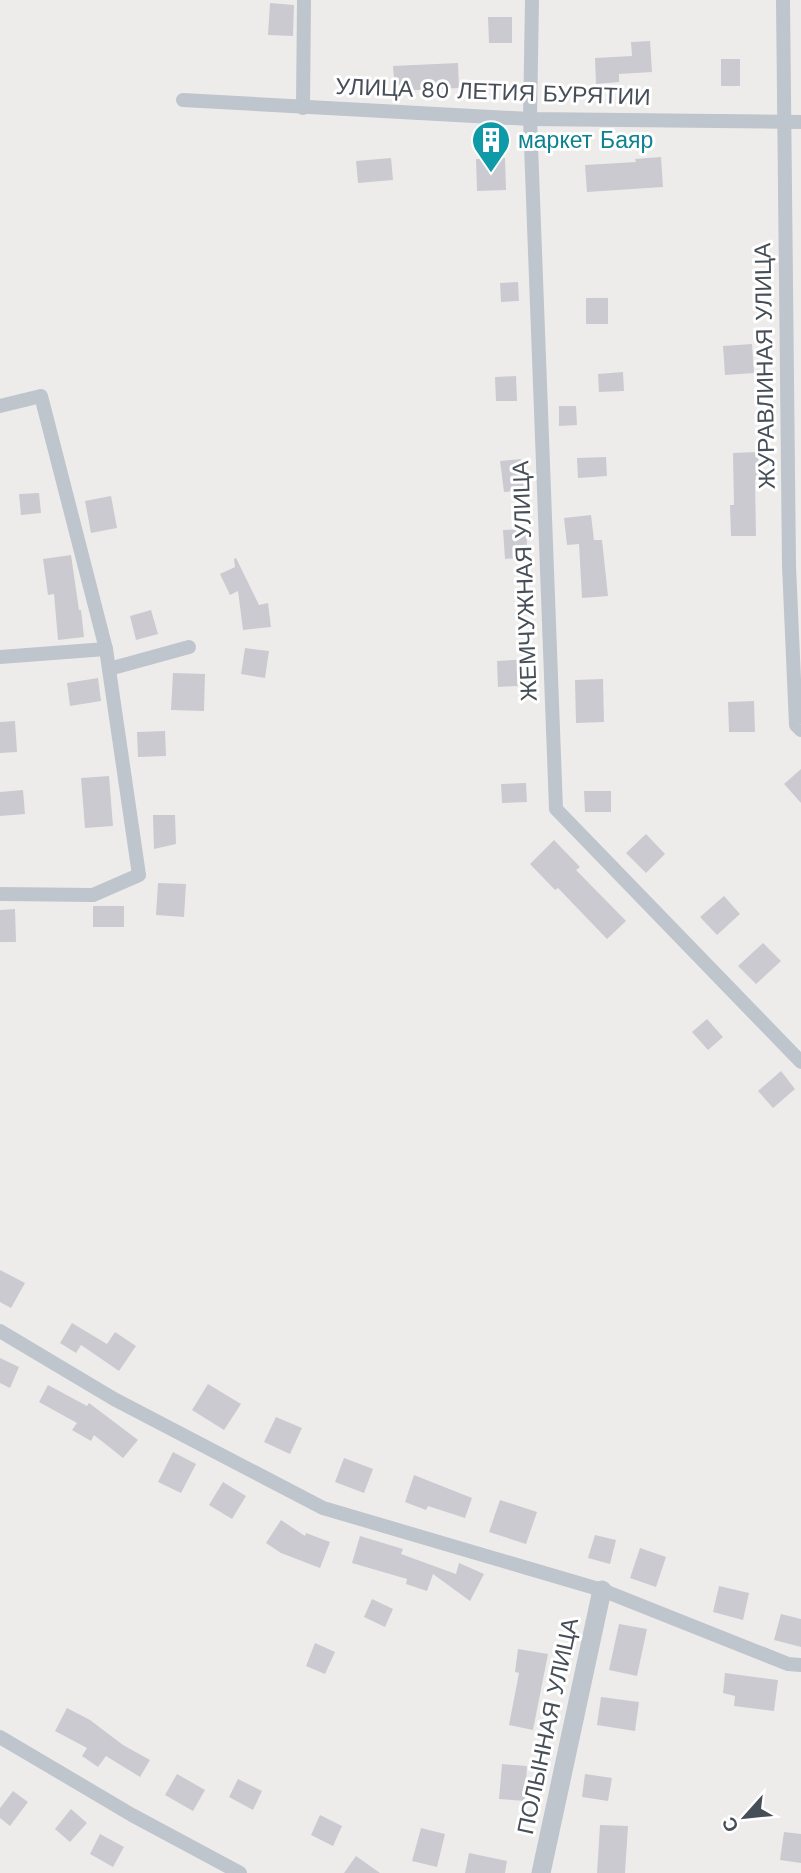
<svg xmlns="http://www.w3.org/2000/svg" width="801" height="1873" font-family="'Work Sans',sans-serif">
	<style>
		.building { fill: #cacad0 }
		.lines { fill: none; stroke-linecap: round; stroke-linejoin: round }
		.minor { stroke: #bec5cd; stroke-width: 14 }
		.tertiary { stroke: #bec5cd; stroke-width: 19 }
		.labels { text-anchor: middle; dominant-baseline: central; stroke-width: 6; stroke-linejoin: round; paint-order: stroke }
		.street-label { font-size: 23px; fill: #464e57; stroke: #fff }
		.culture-label { font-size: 23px; fill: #0d838f; stroke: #fff; text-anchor: start }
	</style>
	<rect width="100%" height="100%" fill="#eeeceb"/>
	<g class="building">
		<polygon points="270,3 294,5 293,36 268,35"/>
		<polygon points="488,17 512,17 512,43 489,43"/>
		<polygon points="650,41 652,72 619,74 619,82 596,84 595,58 632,56 631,42"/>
		<rect x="721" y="59" width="19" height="27"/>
		<polygon points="458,63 459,88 395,91 393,66"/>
		<polygon points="661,157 663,187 587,192 585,165 636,162 635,159"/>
		<polygon points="391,158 393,180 358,183 356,161"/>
		<polygon points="505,158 506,190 477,191 476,159"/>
		<polygon points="518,282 519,301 501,302 500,283"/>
		<rect x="586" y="298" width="22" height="26"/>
		<polygon points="752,344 754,373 725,375 723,346"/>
		<polygon points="623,372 624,391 599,392 598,374"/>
		<polygon points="516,376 517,401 496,401 495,377"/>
		<polygon points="559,406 576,406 577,425 559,426"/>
		<polygon points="758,452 759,480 755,480 756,536 731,536 730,505 734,505 733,453"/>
		<polygon points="606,457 607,476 578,478 577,458"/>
		<polygon points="521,459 524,490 504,492 500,461"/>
		<polygon points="39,493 41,513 21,515 19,494"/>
		<polygon points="111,496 117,528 91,533 85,501"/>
		<polygon points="591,515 594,540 602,540 608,596 582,598 579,544 567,545 564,518"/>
		<polygon points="526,529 528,557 505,559 503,530"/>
		<polygon points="71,555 79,610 81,610 84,637 58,640 54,594 48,595 43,559"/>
		<polygon points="236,558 259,605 268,603 271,627 243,630 238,591 230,595 220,574 235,567 234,559"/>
		<polygon points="151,610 158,634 136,640 130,616"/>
		<polygon points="245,648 269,651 265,678 241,674"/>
		<polygon points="532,659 533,685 498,687 497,661"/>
		<polygon points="173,673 205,674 204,711 171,710"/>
		<polygon points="98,678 101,701 70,706 67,683"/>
		<polygon points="603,679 604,722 576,723 575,680"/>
		<polygon points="754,701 755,732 729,732 728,702"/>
		<polygon points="15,721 17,752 0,753 0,722"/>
		<polygon points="165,731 166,756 138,757 137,732"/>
		<polygon points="801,769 801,803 784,784"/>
		<polygon points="109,776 113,826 85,828 81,778"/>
		<polygon points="526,783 527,802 502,803 501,784"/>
		<polygon points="23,790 25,814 0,816 0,792"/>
		<polygon points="584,791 611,791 611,812 585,812"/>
		<polygon points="153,815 175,815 176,844 154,849"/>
		<polygon points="646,834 665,854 646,873 626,853"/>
		<polygon points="554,840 580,867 576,870 626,921 607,939 558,888 555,890 530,864"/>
		<polygon points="158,883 186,884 184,917 156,915"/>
		<polygon points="724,896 740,914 717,935 700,917"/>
		<rect x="93" y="906" width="31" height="21"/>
		<polygon points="15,909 16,942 0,942 0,910"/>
		<polygon points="763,943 781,961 756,984 738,966"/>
		<polygon points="707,1019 723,1037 708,1050 692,1032"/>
		<polygon points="781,1071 795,1089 773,1108 758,1091"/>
		<polygon points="0,1270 25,1283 11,1308 0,1302"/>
		<polygon points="72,1323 107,1344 115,1332 136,1346 119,1371 81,1345 76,1353 60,1343"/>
		<polygon points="0,1358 19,1367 10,1388 0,1383"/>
		<polygon points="208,1384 241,1404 224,1430 192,1410"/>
		<polygon points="48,1385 87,1406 89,1403 138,1440 123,1458 94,1435 91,1441 72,1430 77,1423 39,1402"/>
		<polygon points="276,1417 302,1428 290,1454 264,1442"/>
		<polygon points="173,1452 196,1464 181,1493 158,1482"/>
		<polygon points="344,1458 373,1469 364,1493 335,1482"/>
		<polygon points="414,1475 472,1498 465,1518 428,1506 426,1510 405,1502"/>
		<polygon points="223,1482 246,1496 232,1519 209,1505"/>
		<polygon points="500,1500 537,1512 526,1544 489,1532"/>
		<polygon points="281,1520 305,1536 306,1533 330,1542 320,1568 281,1553 266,1543"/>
		<polygon points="595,1535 616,1540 610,1564 588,1558"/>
		<polygon points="360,1536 403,1549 401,1554 456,1574 459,1563 484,1574 470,1601 433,1574 427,1591 406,1584 407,1579 352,1563"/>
		<polygon points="640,1548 666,1557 656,1587 630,1578"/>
		<polygon points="719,1586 749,1593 743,1620 713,1612"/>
		<polygon points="372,1599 393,1609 385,1627 364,1617"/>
		<polygon points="781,1614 801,1619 801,1647 774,1640"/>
		<polygon points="619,1624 647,1629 637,1676 609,1670"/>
		<polygon points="315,1643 335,1652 325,1674 306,1666"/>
		<polygon points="518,1649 548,1654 533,1730 509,1725 519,1673 515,1672"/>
		<polygon points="725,1673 778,1680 774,1711 734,1706 735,1696 723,1693"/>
		<polygon points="601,1697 639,1702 635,1731 597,1725"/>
		<polygon points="67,1708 90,1720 123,1745 150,1760 140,1777 106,1756 98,1767 82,1756 87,1748 55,1731"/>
		<polygon points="502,1764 527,1766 525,1801 499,1799"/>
		<polygon points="177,1774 205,1790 193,1811 165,1795"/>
		<polygon points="585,1774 612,1778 608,1801 582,1797"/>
		<polygon points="238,1779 262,1791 253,1810 229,1797"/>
		<polygon points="13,1791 28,1802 10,1826 0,1818 0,1808"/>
		<polygon points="71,1809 87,1823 70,1842 55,1829"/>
		<polygon points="320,1815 342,1826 333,1846 311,1835"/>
		<polygon points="600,1825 628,1826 625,1873 597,1873"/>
		<polygon points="421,1828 445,1834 437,1867 412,1861"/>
		<polygon points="784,1832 801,1834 801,1863 780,1860"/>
		<polygon points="100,1834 124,1847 113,1867 90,1854"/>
		<polygon points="469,1853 507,1861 505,1873 465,1873"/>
		<polygon points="356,1856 380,1873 344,1873"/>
	</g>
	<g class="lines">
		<g class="minor">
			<polyline points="532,0 530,119 556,809 801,1062"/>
			<polyline points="783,0 789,566 796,725 801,730"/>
			<polyline points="183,100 530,119 801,122"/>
			<polyline points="303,108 304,0"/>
			<polyline points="0,406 41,396 106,649 139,875 93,895 0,894"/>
			<polyline points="0,657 106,649"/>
			<polyline points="109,669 189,647"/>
			<polyline points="0,1331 114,1399 323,1508 602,1590 788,1664 801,1665"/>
			<polyline points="0,1737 132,1815 240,1873"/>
		</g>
		<polyline class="tertiary" points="541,1873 602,1590"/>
	</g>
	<defs>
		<symbol id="building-pin" viewBox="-11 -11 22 30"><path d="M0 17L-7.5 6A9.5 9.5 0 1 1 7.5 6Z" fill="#0f9aa8" stroke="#fff"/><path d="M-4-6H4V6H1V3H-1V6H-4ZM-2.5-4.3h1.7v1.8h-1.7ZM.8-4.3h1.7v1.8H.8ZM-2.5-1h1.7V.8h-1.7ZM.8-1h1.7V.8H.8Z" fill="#fff"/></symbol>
	</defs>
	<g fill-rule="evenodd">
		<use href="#building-pin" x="469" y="118" width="44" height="60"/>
	</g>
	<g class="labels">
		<g class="street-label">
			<text transform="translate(493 92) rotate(2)">УЛИЦА 80 ЛЕТИЯ БУРЯТИИ</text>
			<text transform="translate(765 366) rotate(-91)">ЖУРАВЛИНАЯ УЛИЦА</text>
			<text transform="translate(525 581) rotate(-92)">ЖЕМЧУЖНАЯ УЛИЦА</text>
			<text transform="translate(548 1726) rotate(-78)">ПОЛЫННАЯ УЛИЦА</text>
		</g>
		<g class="culture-label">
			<text x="518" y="140">маркет Баяр</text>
		</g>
	</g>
	<g transform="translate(745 1817) rotate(243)" stroke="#ffffff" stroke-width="5" paint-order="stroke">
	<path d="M0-5L12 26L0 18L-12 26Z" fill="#464e57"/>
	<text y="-10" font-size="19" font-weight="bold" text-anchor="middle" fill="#464e57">С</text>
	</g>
</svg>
